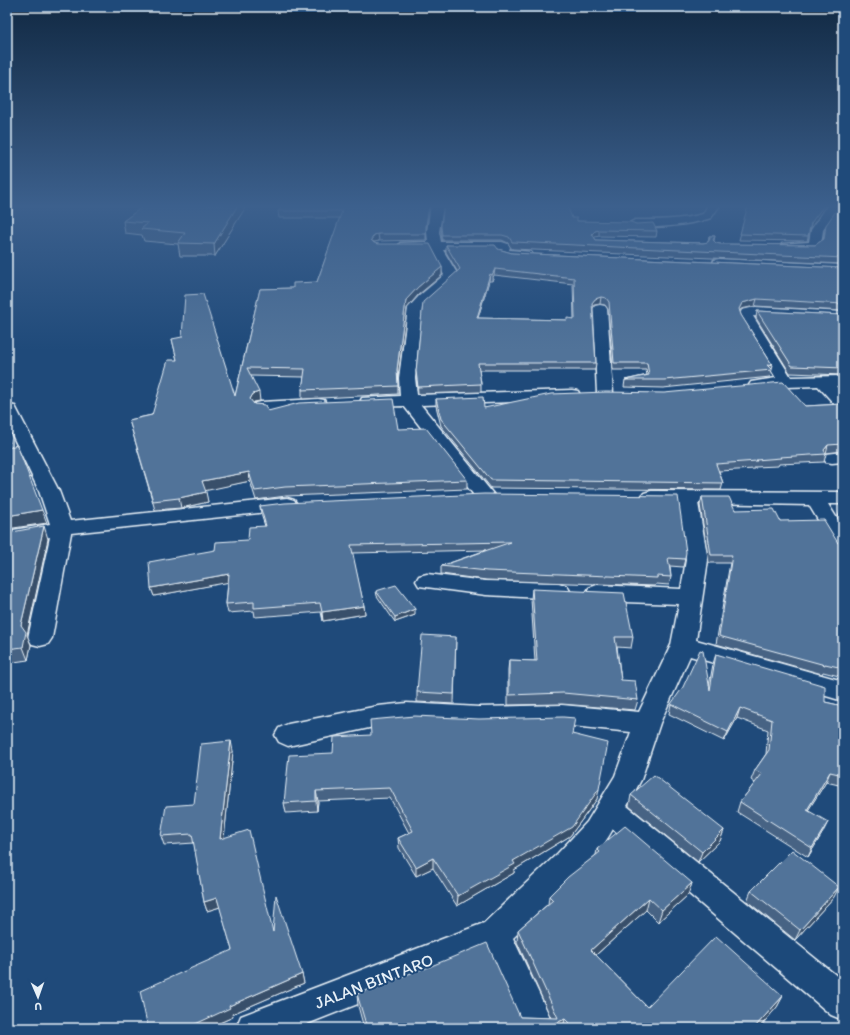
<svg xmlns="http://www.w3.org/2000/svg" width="850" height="1035" font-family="Itim,sans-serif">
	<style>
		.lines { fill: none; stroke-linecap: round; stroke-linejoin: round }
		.street-casing { stroke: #e8f1f8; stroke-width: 3 }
		.street { fill: #1f4a7a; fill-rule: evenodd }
		.wall { fill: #466384; stroke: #e8f1f8; fill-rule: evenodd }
		.shaded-wall { fill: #39506b; stroke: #e8f1f8 }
		.building { fill: #517399; stroke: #e8f1f8; fill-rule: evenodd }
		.labels { text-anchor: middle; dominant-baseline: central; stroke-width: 4; stroke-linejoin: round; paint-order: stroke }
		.near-street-label { font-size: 17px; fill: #e8f1f8; stroke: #1f4a7a }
	</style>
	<rect width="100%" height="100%" fill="#1f4a7a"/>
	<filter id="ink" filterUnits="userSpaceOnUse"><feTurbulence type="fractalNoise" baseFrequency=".025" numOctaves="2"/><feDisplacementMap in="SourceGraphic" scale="8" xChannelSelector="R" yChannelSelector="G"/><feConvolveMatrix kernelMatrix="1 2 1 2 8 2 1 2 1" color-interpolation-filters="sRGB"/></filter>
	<g filter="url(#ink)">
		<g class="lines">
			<defs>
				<g id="street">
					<polygon points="431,205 443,205 439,232 441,242 502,242 508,244 510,247 509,250 531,252 533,255 531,258 527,259 500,256 496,251 496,250 443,250 458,275 422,308 415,378 417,395 572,390 578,391 580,395 578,399 572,400 421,405 494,495 491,499 484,501 477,499 404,406 368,407 362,406 360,402 362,398 400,396 399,378 408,308 419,296 444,275 431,250 400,249 398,246 400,243 428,242 427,232"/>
					<path d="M708,205h12l-9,13c-25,8 -50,9 -76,10l-4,-2 -2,-2 2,-2 4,-2c23,0 46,0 68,-6z"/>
					<polygon points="828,205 840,205 823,230 821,244 819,247 809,251 782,250 780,247 782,244 809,242 811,230"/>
					<polygon points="719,259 843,265 843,273 714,266 713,263 714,260"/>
					<polygon points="600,305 605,306 607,309 613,393 611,396 605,398 599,396 597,393 593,309 595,306"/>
					<polygon points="755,307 843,312 843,320 753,316 791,377 843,376 843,386 836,386 843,393 843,408 837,407 818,386 786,387 757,390 751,388 749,385 751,382 776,378 739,316 742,310"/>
					<polygon points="318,399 324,400 326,404 324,408 261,412 255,411 253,407 255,403 261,402"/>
					<polygon points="7,405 15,406 17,410 59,491 70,521 287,498 294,500 297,504 294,508 287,510 71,533 52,638 48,644 40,646 32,644 28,638 50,537 7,545 7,531 50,524 39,491 7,424"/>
					<polygon points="843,452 843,462 832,463 826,462 823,458 826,454"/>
					<path d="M651,491l192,1v12h-15l15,24v24l-7,-2 -27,-45 -111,-2 10,57 -12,80 147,41v20l-153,-45 -30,67 -19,57 -14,26 216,175v39l-12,-5 -218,-186c-22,40 -67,77 -100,109l42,90h-35l-33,-75 -190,75h-61l5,-12 243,-93 74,-70 29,-31 28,-46 16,-44 -69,-7 -83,2 -72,-4 -29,3 -90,20 -9,-4 -4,-7 4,-7 9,-4 90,-18 29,-3 72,4 83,-2 77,7 32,-67 8,-41 -82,-3 -8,-3 -3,-5 3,-5 8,-3 84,4 5,-29 -8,-57h-27l-7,-2 -3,-4 3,-4z"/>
					<polygon points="427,574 486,581 559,583 567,586 570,591 567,596 559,599 486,595 419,586 416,581 419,576"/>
				</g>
			</defs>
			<use href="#street" class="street-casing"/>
			<use href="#street" class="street"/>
		</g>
		<g class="wall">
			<polygon points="145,205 247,205 215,256 180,256 178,244 144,241 142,235 125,233 123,221"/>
			<polygon points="283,205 429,205 426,229 426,240 379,241 374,242 374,243 442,267 442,275 418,295 407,308 398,376 398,394 302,399 302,390 304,377 251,376 260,401 254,402 254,404 268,411 398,429 467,480 467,489 286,496 256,500 250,481 205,490 208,502 181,508 155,510 129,420 152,415 177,360 172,339 235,396 260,289 293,288 317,282 340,218 279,218 278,211"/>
			<polygon points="741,205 826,205 810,229 807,241 739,240 748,206"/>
			<polygon points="843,205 843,264 513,249 511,248 508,243 502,240 442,240 441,232 441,226 572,218 577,221 636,224 657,231 656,237 599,236 594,237 596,240 703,243 708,242 709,236 715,236 714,241 716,243 720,244 815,245 823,240 826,225"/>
			<path d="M446,245l52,4 14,4 331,15v43l-88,-5 -14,3 -1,2 1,4 32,51 -3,11 -107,11 -39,-1 1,-7 22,-5 -1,-5h-33l-5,-61 -3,-4 -5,-1 -6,1 -1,2 3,56 -1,7h-116l2,14v8l-63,2 -1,-16 -1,-7 41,-100 -11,-19zM494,275l79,9 1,35 -7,1 -89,-2 11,-37h3z"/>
			<polygon points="757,311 843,315 843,375 790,373 756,318"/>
			<polygon points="842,380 843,380 843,391 840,388"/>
			<polygon points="436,399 484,408 805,406 843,404 843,451 826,453 826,454 824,462 779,464 778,466 755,467 755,469 719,471 723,483 721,490 491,488 441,426 436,406"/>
			<polygon points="843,457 843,467 841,464"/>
			<polygon points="702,497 735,510 780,521 838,543 843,544 843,677 823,672 822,674 716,644 730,563 709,563 700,505"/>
			<polygon points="260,506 685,559 683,567 670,566 671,577 669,585 656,584 655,586 486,580 441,574 441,566 486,550 352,553 364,606 365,614 323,621 321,612 255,617 254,611 228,613 226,604 228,582 154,596 151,588 215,550 248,540 265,526 261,514"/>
			<polygon points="841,509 843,509 843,526 838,517"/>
			<polygon points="7,533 48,539 27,635 31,645 28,660 7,663"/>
			<polygon points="532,589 633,637 631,648 617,647 621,680 638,700 635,710 562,704 508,705 508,670 509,660 535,661 531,599"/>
			<polygon points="376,591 415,615 395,622 377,596"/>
			<polygon points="456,637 454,704 417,702 417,692"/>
			<polygon points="716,654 825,702 843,706 843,786 826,782 808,810 823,832 808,857 737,812 740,802 755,783 751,780 755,770 766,754 768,730 737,718 724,741 669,714 671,704 709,686 713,664"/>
			<polygon points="573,734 597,799 570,836 514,870 514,873 457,906 433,868 416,876 399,848 398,838 409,833 390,798 318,801 317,811 286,813 284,803 333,753"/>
			<polygon points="233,751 224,838 273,932 302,974 304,983 232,1014 233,1017 208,1028 148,1028 232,950 220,907 207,911 204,902 194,843 164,845 161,836 194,804"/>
			<polygon points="631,795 724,830 720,841 698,862 629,806"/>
			<polygon points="597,849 692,883 688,895 658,922 646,910 596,955 647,1007 783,996 777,1007 759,1028 364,1028 358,1006 357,994 424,969 520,1017 551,1018 517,942 518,930 548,904 549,896 596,855"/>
			<polygon points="751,891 834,897 795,940 747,901"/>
		</g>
		<g class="shaded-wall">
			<polygon points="238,205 247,205 215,256 214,244"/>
			<polygon points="429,205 429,208 426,232 426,225"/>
			<polygon points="824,205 826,205 810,229 811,223"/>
			<polygon points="599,230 599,236 595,237 592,240 592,234 595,231"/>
			<polygon points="378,234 379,241 374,242 371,240 374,235"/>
			<polygon points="442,267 442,275 418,295 407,308 398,378 397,370 406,300 418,287"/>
			<polygon points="495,269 494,275 492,281 492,275"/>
			<polygon points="490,274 489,281 476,324 477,318"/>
			<polygon points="601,297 600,304 594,305 592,309 592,303 595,299"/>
			<polygon points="757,299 755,306 741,309 738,315 739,309 742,303"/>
			<polygon points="259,392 260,401 254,402 252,408 250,399 253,394"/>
			<polygon points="7,432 10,443 7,444"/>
			<polygon points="828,445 826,453 824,454 824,450"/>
			<polygon points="249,472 250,481 204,491 202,481"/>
			<polygon points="206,492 208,502 181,508 179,498"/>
			<polygon points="42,510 47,523 7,529 7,516"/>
			<polygon points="44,526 48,539 27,635 31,645 28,660 23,647 21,625"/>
			<polygon points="229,574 230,582 154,596 151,588"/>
			<polygon points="364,606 365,614 323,621 322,612"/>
			<polygon points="415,609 415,615 395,622 395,617"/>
			<polygon points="740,708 737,718 724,741 728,732"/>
			<polygon points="231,741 233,751 223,848 220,839"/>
			<polygon points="830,772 826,782 802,820 807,810"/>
			<polygon points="599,789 597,799 570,836 514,870 514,873 457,906 458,896 513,861"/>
			<polygon points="316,791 318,801 317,811 316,801"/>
			<polygon points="828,822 823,832 808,857 812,848"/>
			<polygon points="724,830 720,841 698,862 702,852"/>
			<polygon points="433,858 433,868 416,876 416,867"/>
			<polygon points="692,883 688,895 658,922 662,910"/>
			<polygon points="839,887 834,897 795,940 800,930"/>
			<polygon points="217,898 220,907 207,911 204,902"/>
			<polygon points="649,898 646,910 588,962 591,950"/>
			<polygon points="302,974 304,983 232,1014 233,1017 208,1028 187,1028 229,1006"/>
			<polygon points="783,996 777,1007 759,1028 754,1028"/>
			<polygon points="565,1019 563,1028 545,1028"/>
		</g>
		<g class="building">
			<polygon points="145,205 238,205 214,244 178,243 185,233 141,229 148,223 123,221"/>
			<polygon points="283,205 429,205 426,225 426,234 378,234 374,235 371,240 374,243 379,244 430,244 442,267 418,287 406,300 397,370 398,386 302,390 305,369 247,368 259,392 253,394 250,399 254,404 265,405 268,411 299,403 393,399 398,429 426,428 467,480 285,487 255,491 249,472 202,481 206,492 179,498 153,501 129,420 152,415 168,360 177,360 172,339 182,337 185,295 203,294 235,396 260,289 293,288 293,283 317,282 342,211 278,211"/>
			<polygon points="444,205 567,205 572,218 577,218 577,221 631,222 636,224 653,223 657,231 599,230 595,231 592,234 596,240 703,243 708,242 710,239 709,236 715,236 713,240 716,243 720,244 815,245 824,239 826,225 840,205 843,205 843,258 514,242 512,242 509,237 502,235 442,235 441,226"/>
			<polygon points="748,205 824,205 811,223 808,236 740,234"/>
			<path d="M446,245h49l3,4 14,4 331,15v36l-86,-5 -15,4 -3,6 2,6 32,51 -6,-1 5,5 -108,10h-39l24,-5 -2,-12h-33l-5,-61 -3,-4 -5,-1 -6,2 -3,4 4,60h-118l3,21 -63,3 -2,-16 7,-69 37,-33zM495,269l79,9 1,41 -8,-1v2l-90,-2 13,-44 2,1z"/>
			<polygon points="757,311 843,315 843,368 792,366"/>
			<polygon points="783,382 805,406 843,404 843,444 828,445 824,450 826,454 780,457 781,458 756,460 757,461 716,464 723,483 491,480 441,419 436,399 483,397 484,408 551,394 606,392 664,393"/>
			<polygon points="9,444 10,447 17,445 42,510 7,516 7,445"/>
			<polygon points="484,494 678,496 686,552 685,559 668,558 671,577 657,576 657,578 487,571 441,566 511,542 351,545 364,606 322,612 320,603 254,608 254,602 226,604 229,574 151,588 149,562 215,550 216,542 248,540 249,527 266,526 260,506 285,503"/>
			<polygon points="702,497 729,497 735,510 774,509 780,521 824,520 838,543 843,544 843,668 825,664 825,665 719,636 732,555 711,555"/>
			<polygon points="44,526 21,625 26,632 23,647 7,649 7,533"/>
			<polygon points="396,585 415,609 395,617 376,591"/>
			<polygon points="532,589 624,593 633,637 615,637 621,680 635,681 638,700 563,693 509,695 509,660 537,661"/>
			<polygon points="422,635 456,637 454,694 417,692"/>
			<polygon points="700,650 703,651 710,690 716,654 825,686 825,702 843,706 843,775 830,772 807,810 828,822 812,848 740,802 762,774 755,770 769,750 772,720 740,708 728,732 671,704 683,687"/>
			<polygon points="415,716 479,719 563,717 575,718 572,734 608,743 599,789 572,827 513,861 515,864 458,896 433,858 416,867 398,838 413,831 390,788 316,791 316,801 284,803 289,755 333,753 334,737 371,735 370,720"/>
			<polygon points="231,741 220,839 249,830 273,932 276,895 302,974 229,1006 230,1008 187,1028 148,1028 140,991 232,950 217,898 204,902 192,834 161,836 166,806 194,804 201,744"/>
			<polygon points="654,775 724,830 702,852 631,795"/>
			<polygon points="625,826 692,883 662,910 649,898 591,950 647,1007 716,936 783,996 754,1028 574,1028 565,1019 545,1028 367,1028 357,994 424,968 424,969 487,943 520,1017 558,1018 518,930 553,900 549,896 568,877 600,852 597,849"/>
			<polygon points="792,850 839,887 800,930 751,891"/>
		</g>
	</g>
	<linearGradient id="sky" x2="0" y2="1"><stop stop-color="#112943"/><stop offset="0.59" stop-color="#3c608d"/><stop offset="1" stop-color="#3c608d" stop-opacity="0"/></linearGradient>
	<rect width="850" height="350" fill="url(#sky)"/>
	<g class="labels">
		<g class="near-street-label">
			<text transform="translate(374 981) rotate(-21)">JALAN BINTARO</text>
		</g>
	</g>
	<rect width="850" height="1035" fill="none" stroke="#1f4a7a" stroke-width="24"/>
	<rect x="12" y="12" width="826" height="1011" fill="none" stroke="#e8f1f8" stroke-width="1.5" filter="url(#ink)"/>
	<g transform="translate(38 997) rotate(178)" stroke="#1f4a7a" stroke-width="3" paint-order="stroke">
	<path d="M0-3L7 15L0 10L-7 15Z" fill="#e8f1f8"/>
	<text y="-6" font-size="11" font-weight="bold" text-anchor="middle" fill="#e8f1f8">U</text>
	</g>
</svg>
